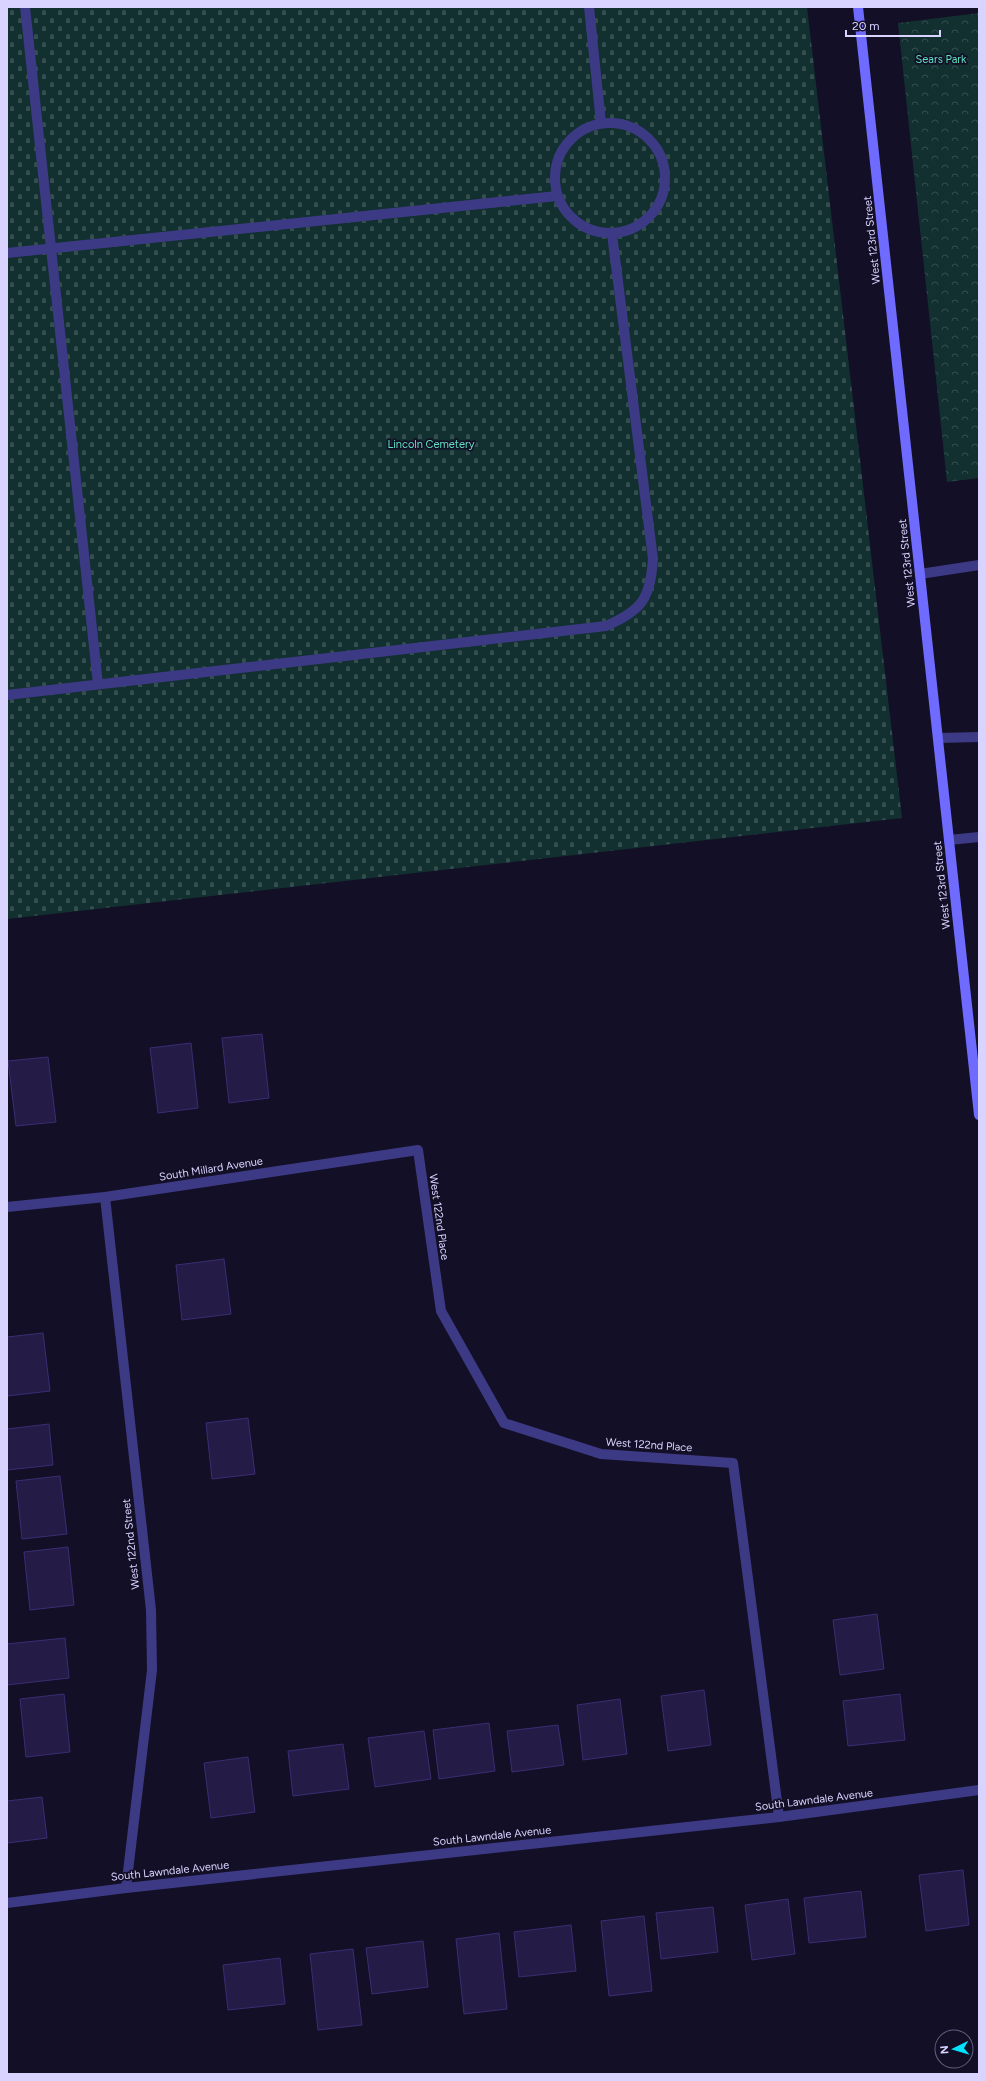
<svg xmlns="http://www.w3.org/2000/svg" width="986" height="2081" font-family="Figtree,sans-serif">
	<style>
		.cemetery { fill: url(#cemetery-stones) }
		.park { fill: url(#park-crowns) }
		.building { fill: #241b47; stroke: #3b2d73 }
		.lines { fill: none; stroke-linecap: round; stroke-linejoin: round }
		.lane { stroke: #3d3a85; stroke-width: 10 }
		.street { stroke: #3d3a85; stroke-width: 10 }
		.secondary { stroke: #6f6bff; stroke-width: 10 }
		.labels { text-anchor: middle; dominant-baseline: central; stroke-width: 3.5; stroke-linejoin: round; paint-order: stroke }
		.park-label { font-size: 11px; fill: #5fe0c0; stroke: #130f26 }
		.street-label { font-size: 11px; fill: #d9d4ff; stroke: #130f26 }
	</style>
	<defs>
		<pattern id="cemetery-stones" width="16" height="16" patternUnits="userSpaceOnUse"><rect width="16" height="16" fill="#12302f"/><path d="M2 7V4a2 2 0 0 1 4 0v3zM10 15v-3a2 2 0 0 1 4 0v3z" fill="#344d4e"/></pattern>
		<pattern id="park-crowns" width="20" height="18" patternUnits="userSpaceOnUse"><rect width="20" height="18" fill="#12302f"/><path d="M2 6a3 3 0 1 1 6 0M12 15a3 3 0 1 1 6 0" fill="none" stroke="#344d4e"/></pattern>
	</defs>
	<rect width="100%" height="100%" fill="#130f26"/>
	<polygon class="cemetery" points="7,7 807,7 902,818 7,919"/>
	<polygon class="park" points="979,13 979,478 947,482 898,23"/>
	<g class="building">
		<polygon points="262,1034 269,1098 229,1103 222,1038"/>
		<polygon points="191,1043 198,1108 158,1113 150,1048"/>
		<polygon points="48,1057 56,1122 16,1126 8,1061"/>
		<polygon points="224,1259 231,1314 182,1320 176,1265"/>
		<polygon points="43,1333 50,1391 7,1396 7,1337"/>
		<polygon points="248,1418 255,1474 212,1479 206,1423"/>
		<polygon points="49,1424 53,1465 7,1470 7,1429"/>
		<polygon points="60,1476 67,1534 22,1539 16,1481"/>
		<polygon points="68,1547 74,1605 30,1610 24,1552"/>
		<polygon points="877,1614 884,1669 840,1675 833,1620"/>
		<polygon points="65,1638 69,1678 7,1685 7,1644"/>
		<polygon points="704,1690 711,1745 668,1751 661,1696"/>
		<polygon points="64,1694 70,1752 26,1757 20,1699"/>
		<polygon points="900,1694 905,1740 848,1746 843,1701"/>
		<polygon points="620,1699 627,1754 583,1760 577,1705"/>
		<polygon points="489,1723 495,1771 439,1779 433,1730"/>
		<polygon points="558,1725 564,1765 512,1772 507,1731"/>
		<polygon points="424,1731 431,1779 375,1787 368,1738"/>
		<polygon points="343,1744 349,1789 293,1796 288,1751"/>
		<polygon points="248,1757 255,1812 211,1818 204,1763"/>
		<polygon points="42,1797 47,1838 7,1843 7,1801"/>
		<polygon points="963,1870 969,1925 926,1931 919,1875"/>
		<polygon points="861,1891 866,1937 809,1943 804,1898"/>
		<polygon points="788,1899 795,1954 752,1960 745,1905"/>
		<polygon points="713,1907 718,1952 661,1959 656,1913"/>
		<polygon points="644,1916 652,1991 609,1996 601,1921"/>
		<polygon points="571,1925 576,1971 519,1977 514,1932"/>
		<polygon points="499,1933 507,2009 464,2014 456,1939"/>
		<polygon points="423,1941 428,1987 372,1994 366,1948"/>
		<polygon points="353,1949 362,2025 318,2030 310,1954"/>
		<polygon points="280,1958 285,2004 228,2010 223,1965"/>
	</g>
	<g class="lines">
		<g class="lane">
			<polyline points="25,7 98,684"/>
			<polyline points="589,7 601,123"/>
			<circle cx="610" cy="178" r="55"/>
			<polyline points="7,253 557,196"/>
			<polyline points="920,574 979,565"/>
			<path d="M7,695l599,-69c37,-16 44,-28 47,-67l-41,-325"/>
			<polyline points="938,738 979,737"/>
		</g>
		<g class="street">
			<polyline points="949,840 979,837"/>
			<polyline points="105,1197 151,1610 152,1670 126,1888"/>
			<polyline points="7,1207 105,1197 418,1150 441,1311 504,1423 601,1454 733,1463 779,1817"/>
			<polyline points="7,1903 126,1888 779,1817 979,1790"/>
		</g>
		<polyline class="secondary" points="858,7 979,1115"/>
	</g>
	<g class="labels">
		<g class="park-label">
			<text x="941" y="59">Sears Park</text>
			<text x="431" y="444">Lincoln Cemetery</text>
		</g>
		<g class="street-label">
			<text transform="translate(872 240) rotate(-96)">West 123rd Street</text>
			<text transform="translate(907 563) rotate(-96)">West 123rd Street</text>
			<text transform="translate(942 885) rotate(-96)">West 123rd Street</text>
			<text transform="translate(211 1169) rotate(-9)">South Millard Avenue</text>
			<text transform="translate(439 1217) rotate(82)">West 122nd Place</text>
			<text transform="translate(649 1445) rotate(4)">West 122nd Place</text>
			<text transform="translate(131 1544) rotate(-96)">West 122nd Street</text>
			<text transform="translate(814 1800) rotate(-7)">South Lawndale Avenue</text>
			<text transform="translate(492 1836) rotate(-6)">South Lawndale Avenue</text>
			<text transform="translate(170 1871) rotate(-6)">South Lawndale Avenue</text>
		</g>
	</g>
	<rect width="986" height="2081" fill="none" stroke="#d9d4ff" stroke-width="16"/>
	<g transform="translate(954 2049) rotate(265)"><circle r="19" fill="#130f26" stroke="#625e7d"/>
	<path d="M0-3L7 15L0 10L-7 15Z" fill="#00e5ff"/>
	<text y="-6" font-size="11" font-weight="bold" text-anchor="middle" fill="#d9d4ff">N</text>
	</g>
	<path d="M846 30v6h94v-6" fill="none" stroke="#d9d4ff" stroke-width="2"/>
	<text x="852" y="30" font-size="12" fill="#d9d4ff" stroke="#130f26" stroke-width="3" paint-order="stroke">20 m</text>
</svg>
